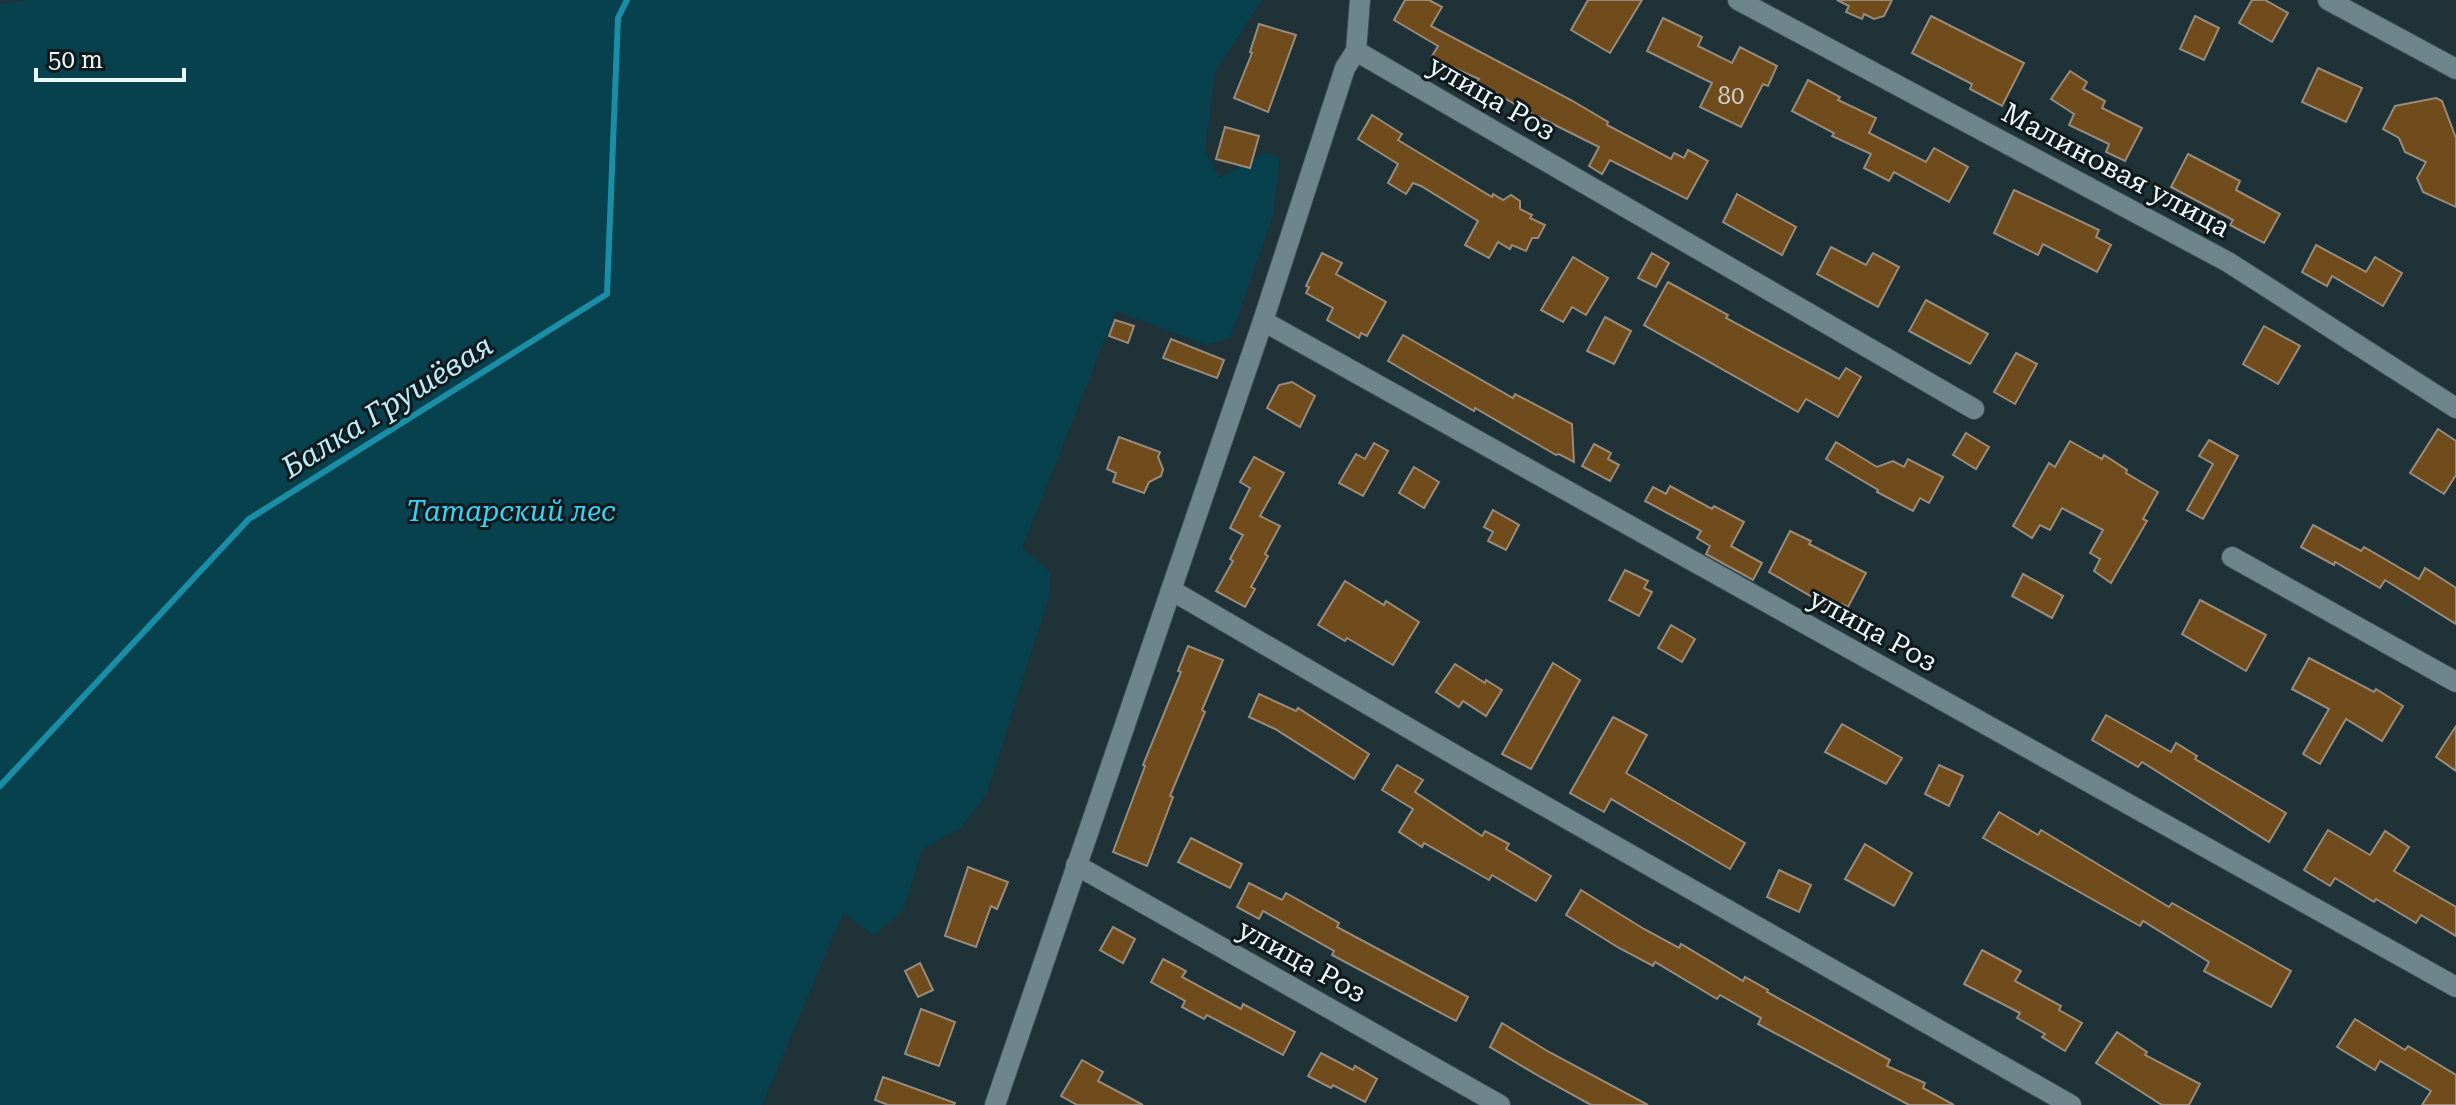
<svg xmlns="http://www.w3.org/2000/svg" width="2456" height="1105" font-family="'Roboto Serif',serif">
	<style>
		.green { fill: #07414d }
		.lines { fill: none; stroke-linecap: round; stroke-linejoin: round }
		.stream { stroke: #198ea6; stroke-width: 6 }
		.building { fill: #704b1b; stroke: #998b7b; stroke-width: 2 }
		.street-casing { stroke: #3d4f54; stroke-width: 22 }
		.street { stroke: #6f858c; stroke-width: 20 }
		.labels { text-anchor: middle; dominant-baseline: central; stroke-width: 6; stroke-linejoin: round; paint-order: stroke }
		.number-label { font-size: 24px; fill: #ccccc3 }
		.street-label { font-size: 28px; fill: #ebf7fb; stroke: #10191b }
		.park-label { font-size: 28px; font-style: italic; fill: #38d2f4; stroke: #10191b }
		.water-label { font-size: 30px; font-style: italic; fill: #bcecfa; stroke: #10191b }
	</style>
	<rect width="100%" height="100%" fill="#1e3238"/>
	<polygon class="green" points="30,0 1262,0 1215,72 1205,150 1219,178 1267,152 1280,158 1273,215 1230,338 1207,345 1116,311 1022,548 1050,572 1049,596 986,795 960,829 922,849 904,909 874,935 843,913 762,1105 0,1105 0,4"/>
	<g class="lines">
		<polyline class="stream" points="0,786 249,519 607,294 618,18 627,0"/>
	</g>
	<g class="building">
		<polygon points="1405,0 1429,0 1442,7 1431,26 1571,100 1608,122 1607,125 1671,159 1674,153 1684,158 1688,150 1708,161 1687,199 1610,160 1602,174 1589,166 1599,147 1525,110 1477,82 1479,79 1431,58 1438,46 1394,20"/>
		<polygon points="1588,0 1642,0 1610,53 1571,30"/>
		<polygon points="1837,0 1892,0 1884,16 1874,19 1864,14 1862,19 1846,12 1849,6"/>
		<polygon points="2252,0 2265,0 2288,13 2272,42 2239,23"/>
		<polygon points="1931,16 2024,63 2002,106 1970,89 1972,84 1912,53"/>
		<polygon points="2195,16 2219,28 2204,60 2180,49"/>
		<polygon points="1663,18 1702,37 1698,46 1732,63 1740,47 1777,66 1768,86 1763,84 1741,127 1700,107 1712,83 1647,51"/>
		<polygon points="1259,24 1296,35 1268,112 1234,98 1252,53 1250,52"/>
		<polygon points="2318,68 2362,88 2346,122 2302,102"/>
		<polygon points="2070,71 2087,82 2083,89 2105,101 2102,108 2142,128 2125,161 2106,152 2109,144 2069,125 2074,114 2051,99"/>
		<polygon points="1808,80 1840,97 1838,100 1876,118 1869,133 1926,162 1934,148 1968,167 1949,202 1894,172 1889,181 1864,168 1871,154 1832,136 1834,133 1792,111"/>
		<polygon points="2436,98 2442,101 2456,138 2456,207 2423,192 2417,178 2426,162 2405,152 2399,138 2383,129 2395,106"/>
		<polygon points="1372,115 1402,134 1398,140 1492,197 1493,194 1503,200 1511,195 1520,201 1520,209 1532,215 1530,218 1545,225 1538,238 1532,238 1526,251 1512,245 1510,249 1498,242 1489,258 1465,245 1478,221 1421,186 1413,183 1406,194 1388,183 1398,164 1358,139"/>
		<polygon points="1225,127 1259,136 1250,168 1216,159"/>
		<polygon points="2188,154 2240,181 2236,190 2280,214 2264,243 2230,225 2233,220 2171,187"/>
		<polygon points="2014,190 2099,230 2096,237 2111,245 2097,272 2043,244 2038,255 1994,233"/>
		<polygon points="1737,194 1796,227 1782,255 1723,222"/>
		<polygon points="2316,245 2366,272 2375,257 2402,273 2383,306 2332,276 2327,286 2302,272"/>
		<polygon points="1831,247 1866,265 1873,253 1899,267 1878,307 1817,274"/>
		<polygon points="1322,253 1342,263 1336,274 1386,302 1367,336 1361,333 1359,338 1327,320 1333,308 1306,293 1309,287 1306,286"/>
		<polygon points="1652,253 1669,263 1656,287 1638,278"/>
		<polygon points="1573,257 1608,278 1586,315 1572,307 1563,322 1541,310"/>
		<polygon points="1668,282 1728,315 1726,318 1839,379 1846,368 1861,377 1838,417 1806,399 1798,412 1644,325"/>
		<polygon points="1926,300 1988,334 1970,364 1909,331"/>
		<polygon points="1605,317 1631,331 1614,364 1587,351"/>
		<polygon points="1115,320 1134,326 1128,343 1109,336"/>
		<polygon points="2264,326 2300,346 2278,384 2243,364"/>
		<polygon points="1403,335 1513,398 1515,394 1572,424 1574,462 1559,454 1556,455 1475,408 1474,411 1388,361"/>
		<polygon points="1171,339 1224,360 1217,378 1163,358"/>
		<polygon points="2016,353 2037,364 2015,404 1994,392"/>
		<polygon points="1292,382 1315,396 1300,427 1267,408 1279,385"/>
		<polygon points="2438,429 2456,441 2456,475 2444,494 2410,473"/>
		<polygon points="1966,433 1989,447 1976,469 1953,455"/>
		<polygon points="1119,437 1160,452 1158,457 1163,469 1161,476 1149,482 1144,493 1113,482 1116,473 1107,469"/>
		<polygon points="2209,440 2238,456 2203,519 2187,510 2213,464 2199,456"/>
		<polygon points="2070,441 2102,459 2104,455 2127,470 2126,473 2158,492 2143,519 2147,521 2111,583 2094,571 2100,559 2090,553 2103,530 2062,508 2050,530 2040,525 2032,538 2013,526 2049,463 2055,467"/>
		<polygon points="1836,442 1877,467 1893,461 1904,467 1908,459 1943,477 1929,503 1920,498 1913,511 1877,492 1878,490 1826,459"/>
		<polygon points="1374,443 1388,451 1363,496 1339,483 1356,454 1365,459"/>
		<polygon points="1594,444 1611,453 1608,459 1619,465 1610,481 1582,466"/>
		<polygon points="1254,457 1284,473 1260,516 1280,526 1265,554 1268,556 1251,587 1255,589 1245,607 1216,591 1233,561 1230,559 1243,535 1230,528 1250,488 1240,482"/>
		<polygon points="1414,467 1439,482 1424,508 1399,493"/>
		<polygon points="1670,486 1712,509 1714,506 1744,522 1731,546 1762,563 1753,580 1706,554 1710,546 1697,538 1701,531 1645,501 1653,487 1666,494"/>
		<polygon points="1493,510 1519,525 1506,550 1488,541 1493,532 1484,527"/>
		<polygon points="2313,525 2361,551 2364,547 2419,579 2425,568 2456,588 2456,624 2385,580 2380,588 2335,562 2334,565 2301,547"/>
		<polygon points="1790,531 1811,541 1809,544 1866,573 1848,607 1842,604 1838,612 1769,572"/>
		<polygon points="1625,570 1648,581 1644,588 1652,592 1639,616 1609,600"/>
		<polygon points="2023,574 2063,596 2052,618 2012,596"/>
		<polygon points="1345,581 1384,605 1386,601 1419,622 1393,665 1347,638 1345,641 1318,625"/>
		<polygon points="2200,600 2266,635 2246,671 2182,634"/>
		<polygon points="1671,625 1695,639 1682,662 1658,648"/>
		<polygon points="1188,646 1223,660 1202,710 1205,712 1170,796 1173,797 1147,866 1113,852 1145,766 1143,765 1181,672 1178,671"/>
		<polygon points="2309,658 2374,692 2376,689 2403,706 2382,741 2346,719 2320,764 2303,754 2329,709 2292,689"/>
		<polygon points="1553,663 1580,680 1531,769 1502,754"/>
		<polygon points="1455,664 1485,683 1486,680 1502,690 1486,716 1463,701 1459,707 1436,692"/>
		<polygon points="1259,694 1296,711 1298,708 1369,754 1354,779 1275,729 1249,717"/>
		<polygon points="2106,715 2171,752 2176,743 2197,756 2195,759 2286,813 2269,842 2142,762 2138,767 2092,740"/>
		<polygon points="1613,717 1647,735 1626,773 1745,843 1730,869 1611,799 1604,812 1570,793"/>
		<polygon points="1842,724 1902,758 1886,784 1825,752"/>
		<polygon points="2456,726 2456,771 2436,757"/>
		<polygon points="1397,765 1423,780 1415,792 1482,836 1485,831 1509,844 1506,849 1551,876 1536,901 1492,875 1489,880 1424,843 1422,847 1399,832 1413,809 1382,790"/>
		<polygon points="1939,765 1963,776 1949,806 1925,794"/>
		<polygon points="1999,812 2038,835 2041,830 2169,907 2172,903 2291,971 2271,1007 2204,971 2209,962 2143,921 2140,926 1983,838"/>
		<polygon points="2328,830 2370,855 2385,831 2409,847 2394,871 2456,907 2456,936 2421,915 2416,923 2376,899 2374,902 2335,878 2330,886 2304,870"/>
		<polygon points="1191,838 1242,864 1230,888 1178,862"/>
		<polygon points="1865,844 1912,873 1894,906 1845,879"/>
		<polygon points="968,867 1008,882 997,909 991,906 976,947 945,936"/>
		<polygon points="1779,870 1811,885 1799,912 1767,897"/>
		<polygon points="1249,883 1282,900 1286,893 1339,923 1337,927 1468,997 1456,1021 1332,955 1334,951 1263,911 1259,919 1237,907"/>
		<polygon points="1581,890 1644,929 1679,948 1681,944 1743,981 1745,977 1768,990 1767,992 1890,1060 1887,1066 1925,1083 1923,1088 1954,1105 1909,1105 1758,1024 1761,1018 1720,995 1717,999 1655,962 1653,966 1619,948 1566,915"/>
		<polygon points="1113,927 1135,939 1123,963 1100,950"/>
		<polygon points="1982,950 2021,971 2015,981 2061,1006 2059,1010 2082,1023 2065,1051 2042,1037 2045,1034 2017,1018 2020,1013 1964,984"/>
		<polygon points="1163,959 1186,971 1182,977 1241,1009 1243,1004 1295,1032 1283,1055 1207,1015 1204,1019 1182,1007 1185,1001 1151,982"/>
		<polygon points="920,963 933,990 918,997 905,971"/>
		<polygon points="921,1009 955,1022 939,1066 905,1054"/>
		<polygon points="2355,1019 2405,1050 2408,1046 2456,1075 2456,1105 2422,1105 2431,1091 2380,1061 2375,1070 2337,1047"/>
		<polygon points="1502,1023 1549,1052 1648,1105 1591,1105 1542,1078 1490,1047"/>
		<polygon points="2117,1032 2147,1052 2145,1055 2200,1084 2189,1105 2162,1105 2096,1063"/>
		<polygon points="1321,1053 1353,1070 1355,1066 1377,1079 1365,1102 1333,1085 1331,1088 1308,1076"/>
		<polygon points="1082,1060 1103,1072 1098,1081 1143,1105 1077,1105 1061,1096"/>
		<polygon points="883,1077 955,1103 954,1105 888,1105 875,1100"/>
	</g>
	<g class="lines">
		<defs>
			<g id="street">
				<polyline points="1738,0 2228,262 2456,408"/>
				<polyline points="2328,0 2456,69"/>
				<polyline points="1356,51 1974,409"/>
				<polyline points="1263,321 2456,987"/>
				<polyline points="2232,557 2456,682"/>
				<polyline points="1171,590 1460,758 2071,1105"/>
				<polyline points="1076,865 1500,1105"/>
				<polyline points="995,1105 1263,321 1345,68 1356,51 1360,0"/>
			</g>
		</defs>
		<use href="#street" class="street-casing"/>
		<use href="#street" class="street"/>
	</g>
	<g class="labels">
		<g class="number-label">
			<text x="1731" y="96">80</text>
		</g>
		<g class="street-label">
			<text transform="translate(1492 98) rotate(30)">улица Роз</text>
			<text transform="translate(2116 170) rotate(28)">Малиновая улица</text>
			<text transform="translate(1873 630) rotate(29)">улица Роз</text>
			<text transform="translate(1302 961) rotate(29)">улица Роз</text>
		</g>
		<g class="park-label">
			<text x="511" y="511">Татарский лес</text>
		</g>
		<g class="water-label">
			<text transform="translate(387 406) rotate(-32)">Балка Грушёвая</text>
		</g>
	</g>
	<path d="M36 68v12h148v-12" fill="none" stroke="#ebf7fb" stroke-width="4"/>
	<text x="48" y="68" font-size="24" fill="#ebf7fb" stroke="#10191b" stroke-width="6" paint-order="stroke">50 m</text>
</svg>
